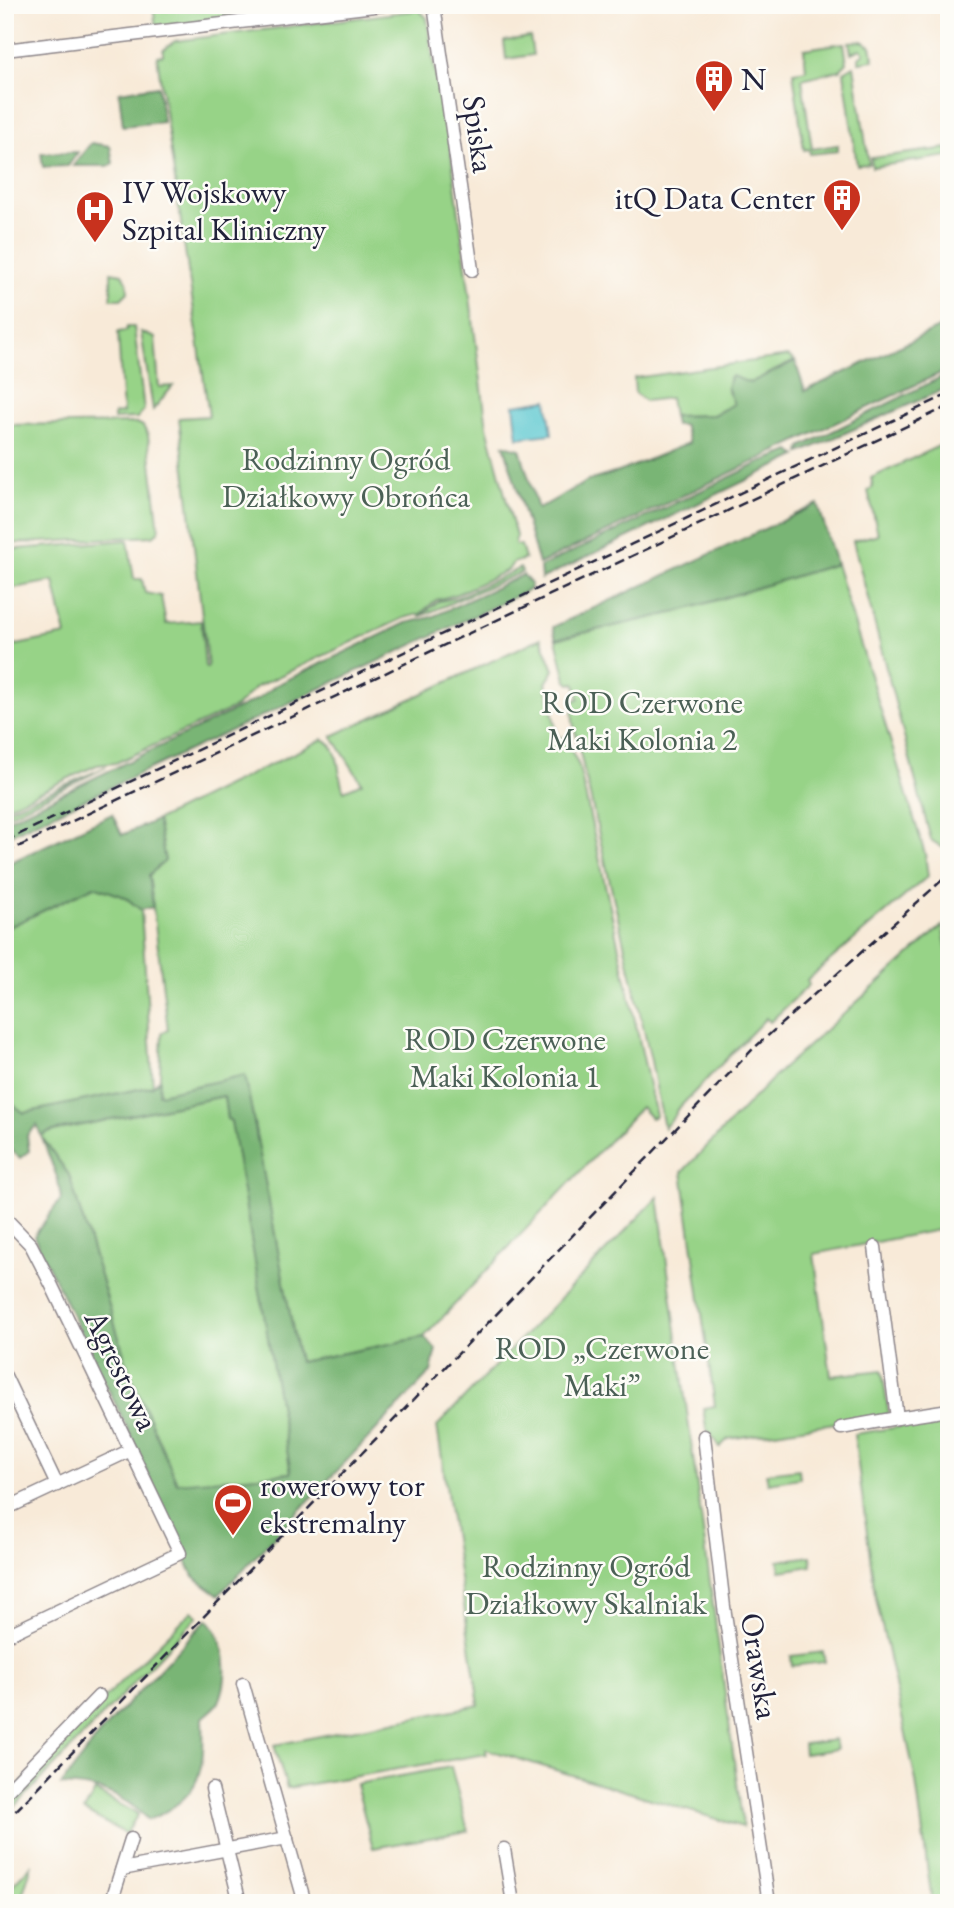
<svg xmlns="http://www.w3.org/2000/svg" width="954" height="1908" font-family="'EB Garamond',serif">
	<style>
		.green { fill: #97d387; stroke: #5c7a61; stroke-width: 2 }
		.forest { fill: #79b574; stroke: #4e6c58; stroke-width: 2; fill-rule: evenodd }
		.water { fill: #5ac7d0; stroke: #3e7486; stroke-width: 2 }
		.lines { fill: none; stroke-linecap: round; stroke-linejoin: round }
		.minor-casing { stroke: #8d868a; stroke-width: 15 }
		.minor { stroke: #fff; stroke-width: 12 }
		.rail { stroke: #22223b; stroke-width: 2.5; stroke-dasharray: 10 5; stroke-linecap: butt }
		.labels { text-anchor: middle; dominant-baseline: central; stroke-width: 5; stroke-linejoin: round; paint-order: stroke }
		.poi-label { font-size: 32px; fill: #22223b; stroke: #fdfcf7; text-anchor: start }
		.street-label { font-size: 32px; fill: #22223b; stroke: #fdfcf7 }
		.park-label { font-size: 32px; fill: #4b6056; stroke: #fdfcf7 }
	</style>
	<rect width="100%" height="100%" fill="#fdfcf7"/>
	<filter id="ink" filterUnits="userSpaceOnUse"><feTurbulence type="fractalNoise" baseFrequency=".0143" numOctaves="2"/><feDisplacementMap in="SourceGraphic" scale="14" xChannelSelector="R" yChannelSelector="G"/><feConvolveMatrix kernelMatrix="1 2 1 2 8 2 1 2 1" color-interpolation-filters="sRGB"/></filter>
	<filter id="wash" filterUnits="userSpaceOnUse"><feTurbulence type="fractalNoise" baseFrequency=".00686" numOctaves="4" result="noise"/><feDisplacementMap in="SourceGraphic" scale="28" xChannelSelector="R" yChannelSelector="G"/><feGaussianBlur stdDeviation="1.57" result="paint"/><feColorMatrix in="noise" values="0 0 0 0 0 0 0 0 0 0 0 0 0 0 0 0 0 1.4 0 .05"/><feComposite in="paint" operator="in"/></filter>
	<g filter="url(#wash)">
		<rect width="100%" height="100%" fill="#f8ead8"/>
		<g class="green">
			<polygon points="153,5 339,5 156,29"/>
			<polygon points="419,10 427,18 439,97 444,99 487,427 516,536 515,545 521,545 525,559 513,563 508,570 455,595 436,600 420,614 404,618 256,687 236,707 116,763 97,765 5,808 5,619 12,646 66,635 54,581 9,589 5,582 5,550 128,540 134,579 142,579 145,593 161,596 166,624 201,621 205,667 208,667 179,418 209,416 157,56 163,55 163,50 175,41"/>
			<polygon points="530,37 533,55 506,59 504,41"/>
			<polygon points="862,41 871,46 874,60 859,62 859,57 864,53 861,49 851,53 849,42"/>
			<polygon points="844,43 847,63 840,70 802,79 812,149 838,145 838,151 810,154 809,149 804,150 793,72 806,70 804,49"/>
			<polygon points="854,66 869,164 857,165 844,72"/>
			<polygon points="5,87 10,87 7,111 11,112 11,148 5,154"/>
			<polygon points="949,148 949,156 872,167 871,158"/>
			<polygon points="111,272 122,274 127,281 128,292 121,299 111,299"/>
			<polygon points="127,327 134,327 144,410 137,418 114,419 114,414 123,413 118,332 126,331"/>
			<polygon points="141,332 155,338 159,387 173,386 153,410"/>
			<polygon points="788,356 795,361 750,383 729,378 728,392 735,404 713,415 673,416 670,398 645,401 635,393 634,378"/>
			<polygon points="137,423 143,426 148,435 159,531 153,536 5,544 5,425"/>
			<polygon points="949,441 949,845 945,849 931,840 853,541 878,534 868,491 873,487 871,478"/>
			<polygon points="836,564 925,854 928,876 807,980 809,985 770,1022 766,1018 676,1111 676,1114 664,1128 651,1061 573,722 572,701 579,699 575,683 570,684 566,680 556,639 677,612"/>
			<polygon points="520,568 522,572 419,617 439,601 456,598"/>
			<path d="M541,638l13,32 -8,13 12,55 7,-1 14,29 77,350 -5,2 -10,-11 -217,230 -125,25 -54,-286 -86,19 3,-62 6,-3 -19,-155 16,-14 -8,-41 166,-81c20,10 13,36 21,52l18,-8 -30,-47z"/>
			<polygon points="106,767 5,817 5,811"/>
			<polygon points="95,886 125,897 141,910 153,1086 24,1113 5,1098 5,929"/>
			<polygon points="942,926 949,959 949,1228 814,1254 831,1376 882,1370 889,1415 728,1439 720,1447 706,1428 703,1408 715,1406 682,1172 781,1070"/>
			<polygon points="224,1096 227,1119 231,1120 291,1473 177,1484 130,1374 69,1175 41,1136 48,1132"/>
			<polygon points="658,1197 743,1827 486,1749 486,1754 287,1788 274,1745 479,1705 437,1426"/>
			<polygon points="949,1376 949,1405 944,1406 940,1377"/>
			<polygon points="949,1419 949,1903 932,1903 916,1781 875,1594 854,1434"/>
			<polygon points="799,1469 800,1478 768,1483 766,1473"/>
			<polygon points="811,1556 812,1566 780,1571 778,1561"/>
			<polygon points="192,1611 198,1616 5,1817 5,1801 50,1752"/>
			<polygon points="823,1652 825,1662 792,1666 791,1656"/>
			<polygon points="835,1740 837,1749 804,1754 803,1744"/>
			<polygon points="451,1767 468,1831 373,1848 356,1784"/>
			<polygon points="95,1791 138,1814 126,1834 84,1811"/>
			<polygon points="32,1864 20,1903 5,1903 5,1893"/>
		</g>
		<g class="forest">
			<polygon points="158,86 163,122 123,126 119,92"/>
			<polygon points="91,143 110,146 113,163 109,166 73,166"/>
			<polygon points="78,152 68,166 43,167 41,153"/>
			<polygon points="949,323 949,369 539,564 504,445 520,449 538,509 588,481 621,471 689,443 684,425 675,425 673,416 713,415 734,404 727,387 732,376 750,383 795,361 805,391"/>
			<polygon points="949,373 949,387 800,453 801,447"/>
			<polygon points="791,451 797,456 541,579 540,567 766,460"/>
			<polygon points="818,504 836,564 677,612 556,639 553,627"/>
			<polygon points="523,575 531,584 529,590 5,837 5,821 258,699 276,685 406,623 432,617"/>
			<polygon points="112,814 122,835 157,820 165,861 149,875 153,907 141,910 125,897 94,886 5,929 5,865"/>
			<path d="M245,1075l54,287 125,-25 12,12 -5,23 -212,223 -26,-19 -60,-136 -97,-199 -2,-5 27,-37 -3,-19 -21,-55 -10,10 2,16 -9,7 -15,-13v-47l19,15 129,-27 7,-7 -1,15zM224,1096l3,23 4,2 60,352 -114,10 -47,-109 -61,-199 -28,-39 7,-4z"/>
			<path d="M207,1619c20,20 23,58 12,83 -3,6 -11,11 -16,16 2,54 -1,79 -55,102 -26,-28 -50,-33 -87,-35l41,-54z"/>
		</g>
		<polygon class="water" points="547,400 552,434 518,438 514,405"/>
	</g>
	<g filter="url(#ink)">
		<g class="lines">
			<defs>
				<g id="minor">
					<polyline points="434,5 472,270"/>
					<polyline points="5,50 383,5"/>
					<polyline points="5,1218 31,1245 51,1284 180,1553 5,1636"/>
					<polyline points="875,1247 897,1418 949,1410"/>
					<polyline points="5,1376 57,1485"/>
					<polyline points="841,1428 897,1418"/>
					<polyline points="704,1436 724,1607 769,1903"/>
					<polyline points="5,1509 131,1450"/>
					<polyline points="243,1684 305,1903"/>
					<polyline points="212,1789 240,1903"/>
					<polyline points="5,1793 99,1696"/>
					<polyline points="504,1849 513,1903"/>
					<polyline points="122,1869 287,1838"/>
					<polyline points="111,1903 131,1839"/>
					<polyline points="222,1903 238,1900"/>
				</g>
			</defs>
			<use href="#minor" class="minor-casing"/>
			<use href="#minor" class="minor"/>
			<g class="rail">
				<polyline points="5,841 949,394"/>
				<polyline points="5,853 949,406"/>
				<polyline points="5,1822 753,1049 949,874"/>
			</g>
		</g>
	</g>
	<defs>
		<symbol id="building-pin" viewBox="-11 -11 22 30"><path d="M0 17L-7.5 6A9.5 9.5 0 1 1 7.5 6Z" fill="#c8321e" stroke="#fdfcf7"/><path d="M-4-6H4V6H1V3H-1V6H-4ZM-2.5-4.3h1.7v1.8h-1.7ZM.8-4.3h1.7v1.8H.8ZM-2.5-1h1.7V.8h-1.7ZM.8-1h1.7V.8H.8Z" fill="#fff"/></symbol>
		<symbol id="hospital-pin" viewBox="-11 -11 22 30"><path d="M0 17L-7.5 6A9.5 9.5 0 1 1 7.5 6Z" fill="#c8321e" stroke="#fdfcf7"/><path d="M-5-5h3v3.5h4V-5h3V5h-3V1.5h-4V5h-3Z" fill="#fff"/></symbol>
		<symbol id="stadium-pin" viewBox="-11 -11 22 30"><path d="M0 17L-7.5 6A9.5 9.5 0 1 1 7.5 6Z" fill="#c8321e" stroke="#fdfcf7"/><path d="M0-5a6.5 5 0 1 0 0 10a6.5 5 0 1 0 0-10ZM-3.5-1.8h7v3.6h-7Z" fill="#fff"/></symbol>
	</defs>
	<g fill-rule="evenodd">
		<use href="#building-pin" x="692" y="57" width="44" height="60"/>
		<use href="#building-pin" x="820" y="176" width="44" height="60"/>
		<use href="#hospital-pin" x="73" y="188" width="44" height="60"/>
		<use href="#stadium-pin" x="211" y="1481" width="44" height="60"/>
	</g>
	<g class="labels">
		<g class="poi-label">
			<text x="741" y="79">N</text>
			<text x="122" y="192">IV Wojskowy<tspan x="122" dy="37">Szpital Kliniczny</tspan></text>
			<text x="815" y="198" text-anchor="end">itQ Data Center</text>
			<text x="260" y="1485">rowerowy tor<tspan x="260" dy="37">ekstremalny</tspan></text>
		</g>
		<g class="street-label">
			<text transform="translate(479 134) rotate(82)">Spiska</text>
			<text transform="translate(122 1370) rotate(64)">Agrestowa</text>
			<text transform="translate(760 1666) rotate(81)">Orawska</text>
		</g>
		<g class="park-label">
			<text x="346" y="459">Rodzinny Ogród<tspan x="346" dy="37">Działkowy Obrońca</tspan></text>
			<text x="642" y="702">ROD Czerwone<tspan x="642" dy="37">Maki Kolonia 2</tspan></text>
			<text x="505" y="1039">ROD Czerwone<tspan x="505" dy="37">Maki Kolonia 1</tspan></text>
			<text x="602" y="1348">ROD „Czerwone<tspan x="602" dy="37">Maki”</tspan></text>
			<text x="586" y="1566">Rodzinny Ogród<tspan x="586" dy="37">Działkowy Skalniak</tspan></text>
		</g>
	</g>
	<rect width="954" height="1908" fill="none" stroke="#fdfcf7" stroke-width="28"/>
</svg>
